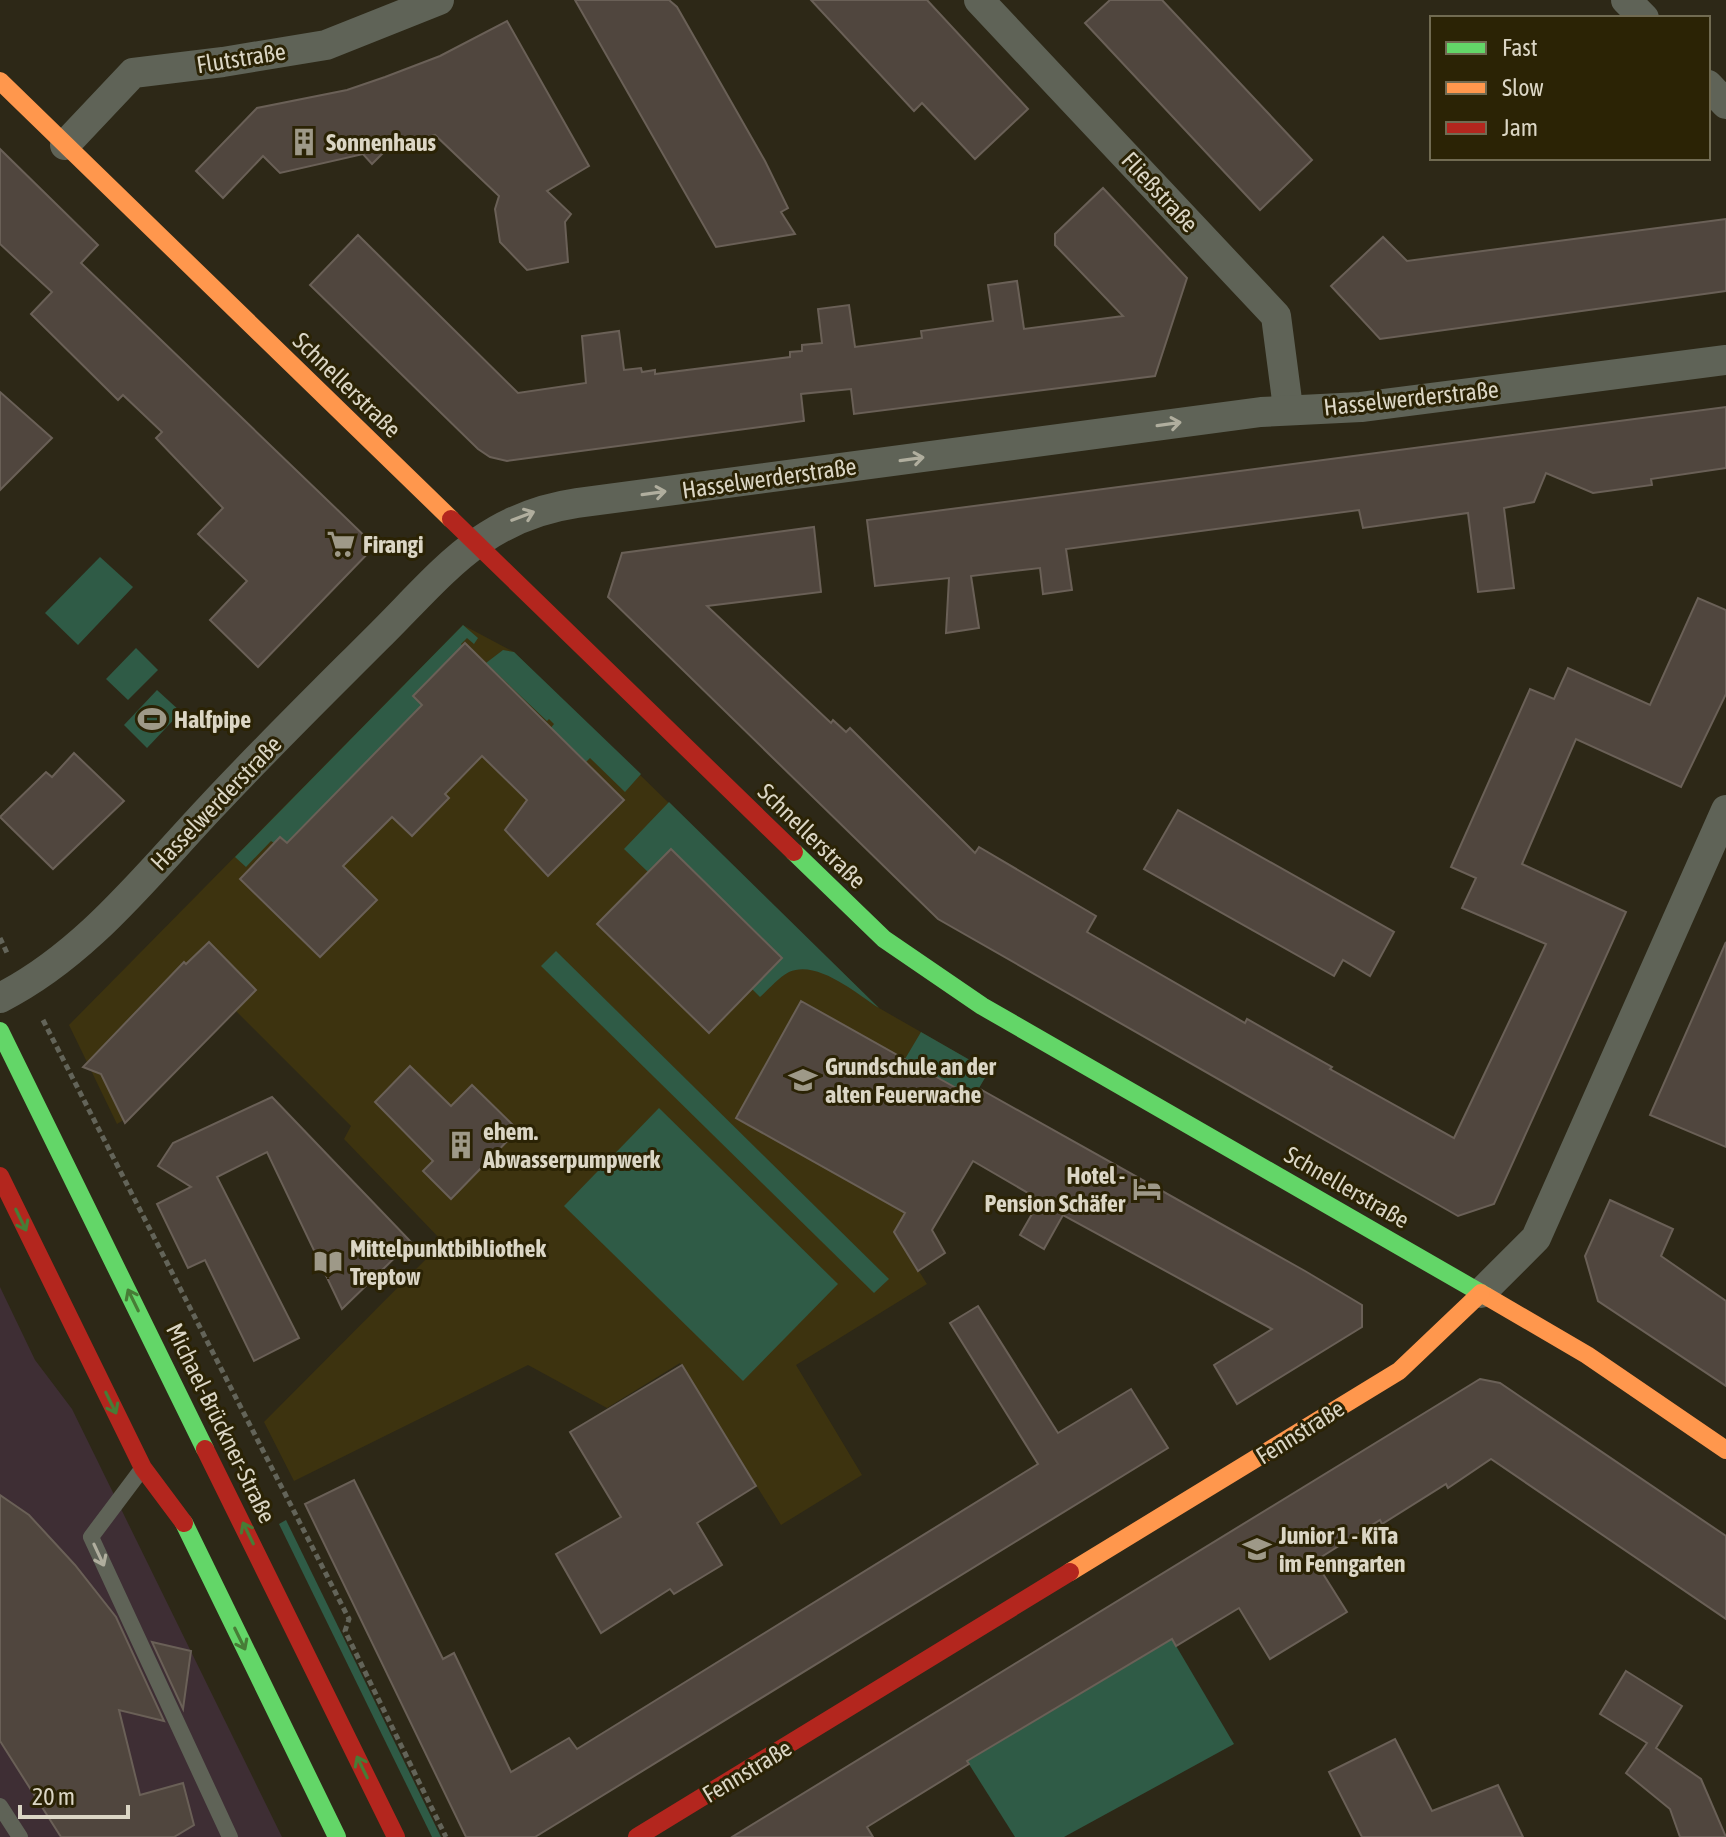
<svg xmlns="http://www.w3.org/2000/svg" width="1726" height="1837" font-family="'Asap Condensed',sans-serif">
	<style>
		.commercial { fill: #3e2e34 }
		.built { fill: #3d330f }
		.green { fill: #2f5b46 }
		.building { fill: #50463e; stroke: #6a6057; stroke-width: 2 }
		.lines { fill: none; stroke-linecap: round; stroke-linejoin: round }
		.path { stroke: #636459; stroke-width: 5; stroke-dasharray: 6 4; stroke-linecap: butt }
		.lane { stroke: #5f6357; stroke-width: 16 }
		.street { stroke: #5f6357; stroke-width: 30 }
		.fast { stroke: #63d668; stroke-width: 18 }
		.slow { stroke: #ff974d; stroke-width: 18 }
		.jam { stroke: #b3261e; stroke-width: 18 }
		.oneway { stroke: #b0ae9e }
		.oneway2 { stroke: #477c36 }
		.labels { text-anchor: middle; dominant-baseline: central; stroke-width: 6; stroke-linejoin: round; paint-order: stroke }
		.street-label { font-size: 24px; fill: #dbd6c5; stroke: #2b2305 }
		.poi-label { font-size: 24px; font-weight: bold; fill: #dbd6c5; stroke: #2b2305; text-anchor: start }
	</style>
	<rect width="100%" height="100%" fill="#2d2817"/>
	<polygon class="commercial" points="0,1287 35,1360 72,1409 282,1837 0,1837"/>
	<polygon class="built" points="463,625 514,652 879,1008 989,1071 894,1232 927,1284 796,1365 862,1475 781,1525 680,1363 607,1408 528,1365 294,1481 264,1422 443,1242 344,1139 351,1126 236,1011 135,1113 117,1124 69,1025"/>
	<g class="green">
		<polygon points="100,557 133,587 78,645 45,613"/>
		<polygon points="463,625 478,638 474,644 467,638 461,644 464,648 424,703 287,844 280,837 274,843 271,841 246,867 235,857"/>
		<polygon points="136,648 158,670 128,700 106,679"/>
		<polygon points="503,650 514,652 641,774 625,792 590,758 586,762 580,756 575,761 550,729 554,724 549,719 547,721 486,663"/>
		<polygon points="157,690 181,712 147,748 124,725"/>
		<path d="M669,802l210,206c-22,-14 -62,-49 -90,-36 -11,6 -20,17 -29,25l-8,-8 30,-31 -111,-109 -23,23 -24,-23z"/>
		<polygon points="556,951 889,1279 874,1293 541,966"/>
		<polygon points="921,1032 989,1071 924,1182 952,1086 905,1059"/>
		<polygon points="659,1108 838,1284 743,1381 564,1206"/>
		<polygon points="286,1520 441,1837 432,1837 279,1524"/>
		<polygon points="1172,1639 1234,1744 1064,1837 1015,1837 967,1761"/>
	</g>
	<g class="building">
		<polygon points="575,0 669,0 677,7 765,161 788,208 781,212 795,234 716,247"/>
		<polygon points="811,0 927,0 1028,109 975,159 922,103 914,111"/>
		<polygon points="1110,0 1162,0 1312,160 1260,210 1085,23"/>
		<polygon points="507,21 589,166 547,191 571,214 565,222 568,262 527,270 500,242 495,209 499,196 435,135 386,150 372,164 363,154 280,173 263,156 223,198 196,171 257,108 347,90 385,77 440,56"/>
		<polygon points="0,149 98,245 81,263 375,546 258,667 210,620 247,581 198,534 223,508 156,438 162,432 123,395 118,400 31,314 52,292 0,244"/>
		<polygon points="1103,188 1187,278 1155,376 854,414 851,389 801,394 804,421 507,461 490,457 478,449 310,285 358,235 518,393 586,383 582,336 619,331 624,370 641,368 642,372 655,370 655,374 790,357 790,352 802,351 802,345 822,343 818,309 849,305 855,347 922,338 921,331 993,321 988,285 1017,281 1024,329 1123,316 1055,245 1055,234"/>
		<polygon points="1726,219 1726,291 1380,339 1331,286 1383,237 1407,261"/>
		<polygon points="0,392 52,438 0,490"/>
		<polygon points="1726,407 1726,468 1651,479 1652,485 1593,493 1546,473 1534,502 1504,508 1514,588 1478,592 1468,513 1363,528 1359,510 1066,549 1072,590 1043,594 1040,568 971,576 979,628 946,633 949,578 875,586 867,520"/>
		<polygon points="814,527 821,592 707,606 831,723 833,720 846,732 850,728 975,853 979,847 1096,916 1087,932 1245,1023 1247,1019 1332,1067 1330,1069 1454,1138 1546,944 1462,908 1476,878 1451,867 1530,689 1554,699 1568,668 1650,705 1698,598 1726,610 1726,694 1681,787 1576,739 1522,864 1626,912 1494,1204 1458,1216 938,919 608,597 622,553"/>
		<polygon points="465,643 624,800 548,876 505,830 527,800 482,756 445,794 449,798 412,836 392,817 343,866 377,900 320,957 240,879 280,837 287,843 422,705 413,696"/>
		<polygon points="74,753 124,801 53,869 0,817 46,772 52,777"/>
		<polygon points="1178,810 1394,932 1370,976 1343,960 1334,976 1144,869"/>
		<polygon points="671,849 782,958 709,1033 597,924"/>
		<polygon points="209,942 256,990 125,1123 101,1074 83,1067 184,962 186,964"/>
		<polygon points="1726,942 1726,1147 1650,1115"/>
		<polygon points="801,1001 974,1098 980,1089 1305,1271 1362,1305 1362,1327 1237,1404 1214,1365 1272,1329 1063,1215 1044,1249 1020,1235 1040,1200 973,1161 932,1230 945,1253 918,1271 894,1232 905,1213 736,1118"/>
		<polygon points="410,1066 451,1106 472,1085 518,1130 451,1199 423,1171 433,1161 375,1102"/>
		<polygon points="272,1097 411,1242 342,1309 267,1152 217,1177 299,1338 254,1361 205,1260 188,1268 157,1204 191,1187 158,1166 173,1143"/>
		<polygon points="1610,1200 1673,1229 1661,1256 1726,1301 1726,1386 1598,1301 1585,1256"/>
		<polygon points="978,1306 1058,1433 1131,1389 1168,1448 535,1837 466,1837 305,1504 354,1480 443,1659 454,1653 511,1772 569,1738 577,1749 1038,1464 950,1323"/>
		<polygon points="682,1365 756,1486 697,1523 722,1565 674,1594 670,1589 601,1633 556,1554 621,1517 570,1432"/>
		<polygon points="1480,1379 1500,1383 1726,1536 1726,1619 1491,1459 1448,1488 1446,1484 1382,1524 1380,1520 1315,1561 1347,1612 1270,1659 1239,1608 1176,1646 1172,1639 967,1761 969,1764 867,1827 873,1837 732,1837"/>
		<polygon points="0,1495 29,1515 75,1565 116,1617 164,1721 119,1710 140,1795 183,1783 194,1825 174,1837 61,1837 0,1741"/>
		<polygon points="152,1642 191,1651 183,1709"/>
		<polygon points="1626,1671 1682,1706 1656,1748 1701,1779 1726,1837 1680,1837 1670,1809 1626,1773 1647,1743 1600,1714"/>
		<polygon points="1395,1739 1432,1811 1498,1785 1523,1837 1362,1837 1329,1772"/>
	</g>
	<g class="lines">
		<g class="path">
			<polyline points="0,938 8,955"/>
			<polyline points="43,1020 349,1619 345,1631 446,1837"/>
		</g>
		<g class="lane">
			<polyline points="142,1469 91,1537 230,1837"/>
			<polyline points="0,1806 20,1837"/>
		</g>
		<g class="street">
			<polyline points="979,0 1276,316 1288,408"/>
			<polyline points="1626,0 1644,18"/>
			<polyline points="1708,85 1726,104"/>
			<polyline points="65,145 133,73 223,62 326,45 439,0"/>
			<path d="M0,998c85,-43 146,-122 210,-190 54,-58 110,-113 166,-169 65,-64 105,-122 201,-136l684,-91 100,-5 365,-47"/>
			<polyline points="1481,1293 1536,1238 1726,810"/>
		</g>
		<g class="fast">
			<polyline points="794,852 884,939 982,1006 1486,1296"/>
			<polyline points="0,1031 205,1449"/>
			<polyline points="184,1523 337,1837"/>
		</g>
		<g class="slow">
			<polyline points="0,81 451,519"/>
			<polyline points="1486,1296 1587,1355 1726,1450"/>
			<polyline points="1070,1572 1399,1371 1481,1293"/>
		</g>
		<g class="jam">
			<polyline points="451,519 794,852"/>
			<polyline points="0,1176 143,1468 184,1523"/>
			<polyline points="205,1449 396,1837"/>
			<polyline points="637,1837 1070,1572"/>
		</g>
	</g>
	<defs><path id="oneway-shaft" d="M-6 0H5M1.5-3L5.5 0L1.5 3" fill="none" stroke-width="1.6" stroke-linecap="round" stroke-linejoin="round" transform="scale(2)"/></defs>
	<g class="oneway">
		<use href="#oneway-shaft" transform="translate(1169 424) rotate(-8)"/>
		<use href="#oneway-shaft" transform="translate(912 459) rotate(-8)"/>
		<use href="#oneway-shaft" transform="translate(654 493) rotate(-8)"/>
		<use href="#oneway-shaft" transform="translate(523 516) rotate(-21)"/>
		<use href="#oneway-shaft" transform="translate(99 1555) rotate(65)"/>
	</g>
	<g class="oneway2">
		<use href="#oneway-shaft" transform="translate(21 1220) rotate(64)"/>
		<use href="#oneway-shaft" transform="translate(133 1300) rotate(-116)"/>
		<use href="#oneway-shaft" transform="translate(111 1403) rotate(64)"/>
		<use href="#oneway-shaft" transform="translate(248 1533) rotate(-116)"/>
		<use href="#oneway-shaft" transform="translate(240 1639) rotate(64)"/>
		<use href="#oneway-shaft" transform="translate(362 1767) rotate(-116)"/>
	</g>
	<defs>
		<symbol id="building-bare" viewBox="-9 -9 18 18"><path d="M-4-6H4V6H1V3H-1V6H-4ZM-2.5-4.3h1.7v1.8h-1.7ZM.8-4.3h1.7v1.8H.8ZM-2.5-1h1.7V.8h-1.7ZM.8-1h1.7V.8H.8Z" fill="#9e9988" stroke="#2b2305" stroke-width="2.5" paint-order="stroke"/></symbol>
		<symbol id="supermarket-bare" viewBox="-9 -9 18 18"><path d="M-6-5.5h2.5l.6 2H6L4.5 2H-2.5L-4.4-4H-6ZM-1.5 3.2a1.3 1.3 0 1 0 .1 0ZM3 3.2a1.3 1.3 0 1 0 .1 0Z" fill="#9e9988" stroke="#2b2305" stroke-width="2.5" paint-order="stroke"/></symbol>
		<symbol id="stadium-bare" viewBox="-9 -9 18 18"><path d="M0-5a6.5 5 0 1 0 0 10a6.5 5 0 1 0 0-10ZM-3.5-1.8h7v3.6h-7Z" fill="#9e9988" stroke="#2b2305" stroke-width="2.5" paint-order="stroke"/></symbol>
		<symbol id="school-bare" viewBox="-9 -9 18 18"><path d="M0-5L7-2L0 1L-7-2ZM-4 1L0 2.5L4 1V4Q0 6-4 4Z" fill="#9e9988" stroke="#2b2305" stroke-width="2.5" paint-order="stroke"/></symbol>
		<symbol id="hotel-bare" viewBox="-9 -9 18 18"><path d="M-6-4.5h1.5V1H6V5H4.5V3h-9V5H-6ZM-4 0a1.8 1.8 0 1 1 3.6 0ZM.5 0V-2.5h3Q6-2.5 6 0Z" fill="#9e9988" stroke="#2b2305" stroke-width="2.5" paint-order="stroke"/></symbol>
		<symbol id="library-bare" viewBox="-9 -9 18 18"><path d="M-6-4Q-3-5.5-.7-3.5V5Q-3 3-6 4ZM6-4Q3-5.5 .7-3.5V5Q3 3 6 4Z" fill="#9e9988" stroke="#2b2305" stroke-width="2.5" paint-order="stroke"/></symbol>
	</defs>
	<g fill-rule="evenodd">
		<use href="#building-bare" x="284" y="122" width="40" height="40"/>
		<use href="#supermarket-bare" x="321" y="524" width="40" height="40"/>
		<use href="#stadium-bare" x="132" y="699" width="40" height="40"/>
		<use href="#school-bare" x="783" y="1060" width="40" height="40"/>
		<use href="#building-bare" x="441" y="1125" width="40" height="40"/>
		<use href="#hotel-bare" x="1127" y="1169" width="40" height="40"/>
		<use href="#library-bare" x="308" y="1242" width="40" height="40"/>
		<use href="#school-bare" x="1237" y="1529" width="40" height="40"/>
	</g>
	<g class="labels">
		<g class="street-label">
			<text transform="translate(241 58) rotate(-9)">Flutstraße</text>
			<text transform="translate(1160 192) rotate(47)">Fließstraße</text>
			<text transform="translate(347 385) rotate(44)">Schnellerstraße</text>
			<text transform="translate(1411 398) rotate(-6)">Hasselwerderstraße</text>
			<text transform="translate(769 478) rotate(-8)">Hasselwerderstraße</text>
			<text transform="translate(216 803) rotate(-46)">Hasselwerderstraße</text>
			<text transform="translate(812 836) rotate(44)">Schnellerstraße</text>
			<text transform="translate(1347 1187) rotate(30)">Schnellerstraße</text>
			<text transform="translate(221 1423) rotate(64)">Michael-Brückner-Straße</text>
			<text transform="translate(1300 1432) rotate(-32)">Fennstraße</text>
			<text transform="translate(747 1771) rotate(-31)">Fennstraße</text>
		</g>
		<g class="poi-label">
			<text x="326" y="142">Sonnenhaus</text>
			<text x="363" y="544">Firangi</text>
			<text x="174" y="719">Halfpipe</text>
			<text x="825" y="1066">Grundschule an der<tspan x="825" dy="28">alten Feuerwache</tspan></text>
			<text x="483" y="1131">ehem.<tspan x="483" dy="28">Abwasserpumpwerk</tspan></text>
			<text x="1125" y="1175" text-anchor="end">Hotel -<tspan x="1125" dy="28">Pension Schäfer</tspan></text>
			<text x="350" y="1248">Mittelpunktbibliothek<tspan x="350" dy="28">Treptow</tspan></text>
			<text x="1279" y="1535">Junior 1 - KiTa<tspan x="1279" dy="28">im Fenngarten</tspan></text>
		</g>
	</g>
	<rect x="1430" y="16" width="280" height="144" fill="#2b2305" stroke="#716b52" stroke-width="2"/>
	<rect x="1446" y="42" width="40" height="12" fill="#63d668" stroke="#716b52" stroke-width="2"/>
	<text x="1502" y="56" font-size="24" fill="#dbd6c5">Fast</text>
	<rect x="1446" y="82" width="40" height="12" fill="#ff974d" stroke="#716b52" stroke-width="2"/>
	<text x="1502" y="96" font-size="24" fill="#dbd6c5">Slow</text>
	<rect x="1446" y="122" width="40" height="12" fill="#b3261e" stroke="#716b52" stroke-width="2"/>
	<text x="1502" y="136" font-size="24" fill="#dbd6c5">Jam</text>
	<path d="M20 1805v12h108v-12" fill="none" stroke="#dbd6c5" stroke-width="4"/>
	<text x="32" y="1805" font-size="24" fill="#dbd6c5" stroke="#2b2305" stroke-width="6" paint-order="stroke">20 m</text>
</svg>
